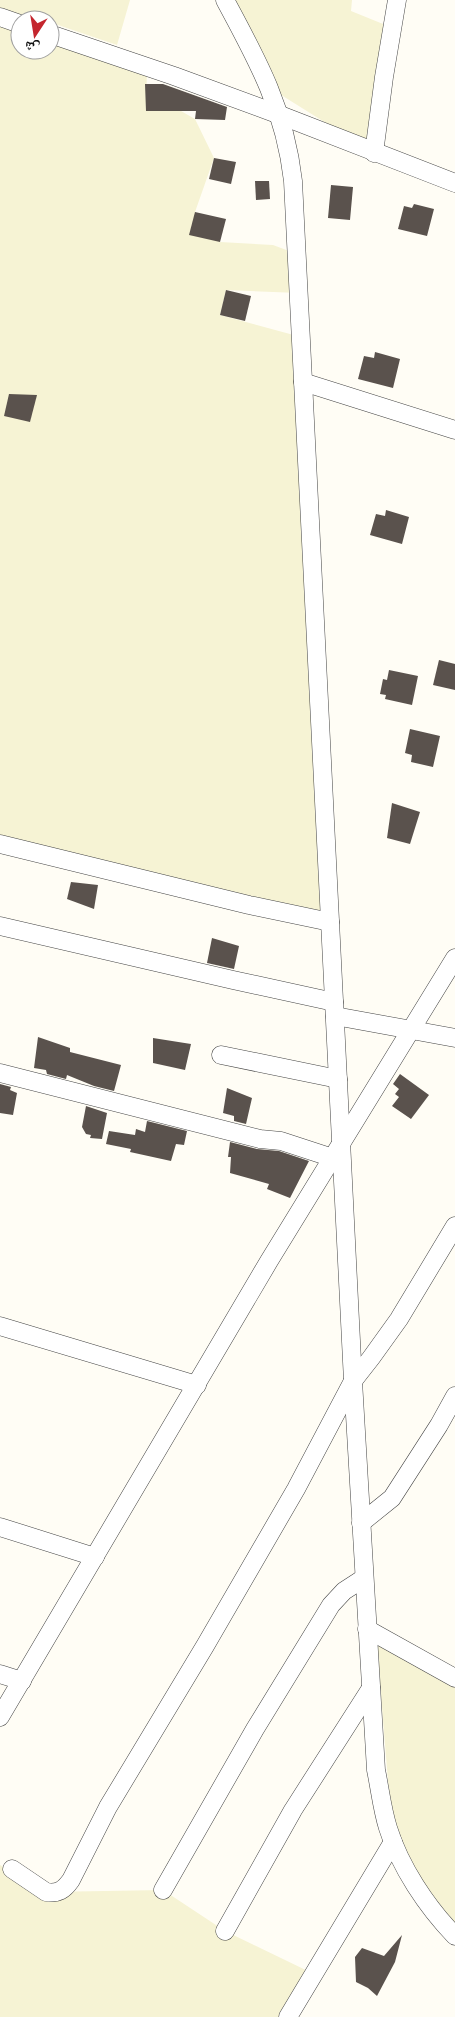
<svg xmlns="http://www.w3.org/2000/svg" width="455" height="2017" font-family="Merriweather,'Noto Naskh Arabic',serif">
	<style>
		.farmland { fill: #f6f3d4; fill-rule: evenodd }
		.building { fill: #5a524d }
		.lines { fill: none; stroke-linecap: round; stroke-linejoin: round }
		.minor-casing { stroke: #444; stroke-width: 19 }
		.minor { stroke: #fff; stroke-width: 18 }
	</style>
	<rect width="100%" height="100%" fill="#fffdf5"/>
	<g class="farmland">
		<path d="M0,0h130l-13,45 -62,-21 -3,18 95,25 -1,44h35l14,8 19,39 -19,54 25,30 53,3 24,9 2,39 -73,-3 -6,25 81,22 29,585 -330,-80zM20,20h30v30h-30z"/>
		<polygon points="224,0 352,0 351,11 388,26 374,153 270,88"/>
		<polygon points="376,1634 455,1679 455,1933 393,1842"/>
		<polygon points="0,1865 46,1892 163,1890 225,1931 314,1974 288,2017 0,2017"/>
	</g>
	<g class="building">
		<polygon points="145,84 163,84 227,107 225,120 195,119 196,111 146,111"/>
		<polygon points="214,158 236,162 231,184 209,179"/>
		<polygon points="255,181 269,181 270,199 256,200"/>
		<polygon points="331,185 353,187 350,220 328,218"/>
		<polygon points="414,204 434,209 427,236 398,229 404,206 412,208"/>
		<polygon points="195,212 226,219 220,242 189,235"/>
		<polygon points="226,290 251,296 245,321 220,315"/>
		<polygon points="375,352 400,359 393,388 358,379 364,356 374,358"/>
		<polygon points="9,394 37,395 30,422 4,416"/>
		<polygon points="386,510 409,517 402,544 370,535 376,514 385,516"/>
		<polygon points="439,660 455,664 455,690 433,685"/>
		<polygon points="389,670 418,676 412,705 385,699 386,695 380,694 383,679 387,680"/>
		<polygon points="410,729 440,736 433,767 411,762 412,755 405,753"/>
		<polygon points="392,803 420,812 410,844 387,838"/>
		<polygon points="71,882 98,885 94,909 67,899"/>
		<polygon points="212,938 239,946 234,969 207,963"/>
		<polygon points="38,1037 70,1048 70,1052 121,1065 114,1091 94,1086 67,1075 66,1079 47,1074 46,1070 34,1068"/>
		<polygon points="153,1038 191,1044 185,1070 153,1063"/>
		<polygon points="400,1074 429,1095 411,1119 392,1106 399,1097 395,1094 399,1089 393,1084"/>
		<polygon points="0,1084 11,1087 10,1090 17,1093 13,1115 0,1113"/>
		<polygon points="227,1088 252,1098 246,1124 234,1121 234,1116 223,1113"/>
		<polygon points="86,1106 107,1113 102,1139 90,1138 91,1135 86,1134 82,1127"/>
		<polygon points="147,1121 187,1131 184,1145 176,1144 171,1161 130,1152 131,1149 106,1144 109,1131 135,1135 136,1129 145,1132"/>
		<polygon points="230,1142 257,1149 279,1151 309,1161 290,1198 267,1189 269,1184 230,1173 231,1157 228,1157"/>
		<polygon points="402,1935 395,1962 377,1996 368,1988 356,1982 355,1957 362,1948 384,1956"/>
	</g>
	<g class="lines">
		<defs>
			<g id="minor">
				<path d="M225,0c33,61 60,110 68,181l60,1200 23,389c4,19 6,39 12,58 12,39 39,79 67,108"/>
				<polyline points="0,17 20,24"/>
				<polyline points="50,34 174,76 280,115 455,183"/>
				<polyline points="374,153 384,77 397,0"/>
				<polyline points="303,382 455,430"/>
				<polyline points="0,844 249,905 330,922"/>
				<polyline points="0,926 233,980 334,1002"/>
				<polyline points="335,1016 455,1038"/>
				<polyline points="221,1055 338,1079"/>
				<polyline points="0,1073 260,1139 281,1141 333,1158"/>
				<polyline points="0,1326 197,1385"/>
				<polyline points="361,1523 392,1498 439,1425 455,1396"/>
				<polyline points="0,1527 95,1557"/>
				<polyline points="367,1629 455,1678"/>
				<polyline points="0,1674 22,1681"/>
				<polyline points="0,1717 269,1261 455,958"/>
				<path d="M12,1869l34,23c12,2 18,-2 25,-12l37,-73 97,-161 91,-157 57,-108 18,-23 28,-39 56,-93"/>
				<polyline points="163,1890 255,1729 331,1605 344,1591 364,1578"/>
				<polyline points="225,1931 293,1810 371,1688"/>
				<polyline points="288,2017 393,1842"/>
			</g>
		</defs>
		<use href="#minor" class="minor-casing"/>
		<use href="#minor" class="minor"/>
	</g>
	<g transform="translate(35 35) rotate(192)"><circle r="24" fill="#ffffff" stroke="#a0a0a0"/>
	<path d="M0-4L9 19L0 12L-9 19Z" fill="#c4262e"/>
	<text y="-8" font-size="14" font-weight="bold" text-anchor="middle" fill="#111111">ش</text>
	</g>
</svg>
